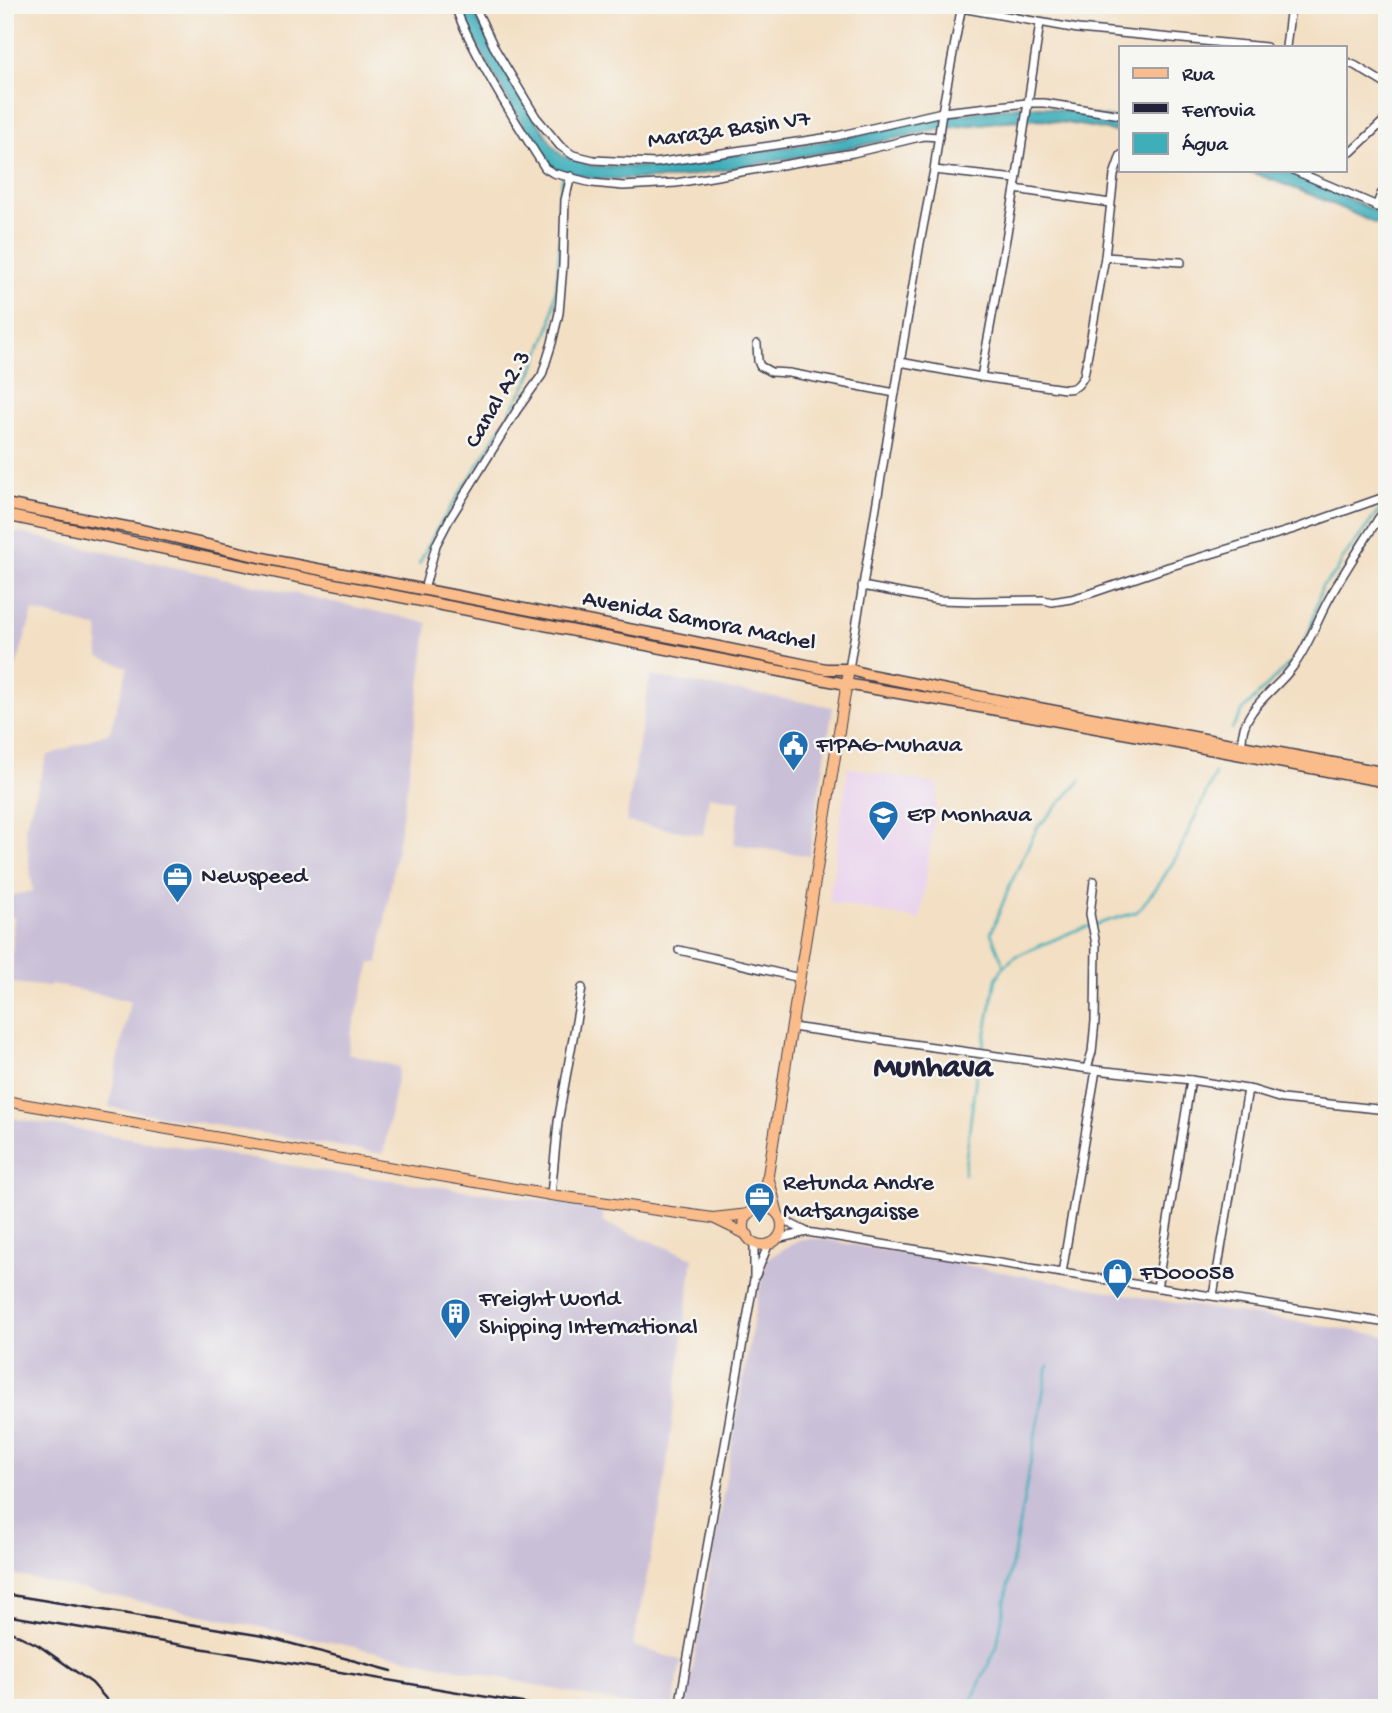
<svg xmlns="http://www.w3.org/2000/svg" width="1392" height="1713" font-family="'Gochi Hand',sans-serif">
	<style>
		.built { fill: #e9d2ed }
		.industrial { fill: #c9bfd7 }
		.water { fill: #3eaeb9; stroke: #30687a; stroke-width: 2 }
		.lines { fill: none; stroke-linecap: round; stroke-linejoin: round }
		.stream { stroke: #3eaeb9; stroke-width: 2.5 }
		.minor-casing { stroke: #413e4f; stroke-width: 10 }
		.major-casing { stroke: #413e4f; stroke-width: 12 }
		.highway-casing { stroke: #413e4f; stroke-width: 13 }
		.minor { stroke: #fff; stroke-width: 7 }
		.major { stroke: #f9bc8a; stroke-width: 10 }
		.highway { stroke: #f9bc8a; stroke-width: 10 }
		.rail { stroke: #22223b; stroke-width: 2.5 }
		.labels { text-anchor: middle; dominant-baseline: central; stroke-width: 5; stroke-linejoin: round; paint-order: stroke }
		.street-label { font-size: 24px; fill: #22223b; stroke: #f6f6f2 }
		.poi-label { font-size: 24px; fill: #22223b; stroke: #f6f6f2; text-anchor: start }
		.district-label { font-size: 32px; font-weight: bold; fill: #22223b; stroke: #f6f6f2 }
	</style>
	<rect width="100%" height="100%" fill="#f6f6f2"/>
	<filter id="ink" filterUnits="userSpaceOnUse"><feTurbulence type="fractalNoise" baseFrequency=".0143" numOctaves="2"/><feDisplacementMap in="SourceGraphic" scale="14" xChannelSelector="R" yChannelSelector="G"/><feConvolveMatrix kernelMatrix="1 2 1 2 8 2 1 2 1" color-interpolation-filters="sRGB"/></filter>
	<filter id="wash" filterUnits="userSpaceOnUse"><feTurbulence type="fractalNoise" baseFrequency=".00686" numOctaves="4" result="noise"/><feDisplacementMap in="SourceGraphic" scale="28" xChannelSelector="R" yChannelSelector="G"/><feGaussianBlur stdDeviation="1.57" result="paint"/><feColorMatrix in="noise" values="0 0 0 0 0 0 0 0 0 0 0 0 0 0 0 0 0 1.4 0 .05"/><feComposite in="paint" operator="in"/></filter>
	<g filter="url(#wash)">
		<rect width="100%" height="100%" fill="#f3dfc3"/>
		<polygon class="built" points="848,767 939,785 920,920 829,902"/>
		<g class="industrial">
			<polygon points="5,530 428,623 407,787 378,963 371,963 351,1034 348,1053 399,1067 383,1154 109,1107 130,1001 51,984 49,987 11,983 14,917 5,916 5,897 33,891 25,828 47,756 110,732 128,667 99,657 98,628 33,611 13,677 5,675"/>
			<polygon points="650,676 833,707 809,856 734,844 740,801 709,796 703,835 626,822"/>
			<polygon points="5,1117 330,1172 604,1209 602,1222 693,1258 663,1494 633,1646 681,1660 673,1708 643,1708 5,1573"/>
			<polygon points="801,1239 821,1239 1162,1301 1387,1336 1387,1708 686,1708 756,1305 768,1258"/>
		</g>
		<g class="water">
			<polygon points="458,5 471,5 475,15 520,95 554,147 562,156 593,166 654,167 839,139 932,118 1019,106 1044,107 1121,119 1121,133 1097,128 1041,119 1005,121 947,128 844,149 671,179 595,179 571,173 569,175 551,167 512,107 466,24"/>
			<polygon points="1246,170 1285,170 1371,209 1387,214 1387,229 1317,197"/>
		</g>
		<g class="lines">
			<g class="stream">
				<polyline points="419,564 435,532 482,459 530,378 551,324 558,274 560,235 558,200 563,176"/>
				<polyline points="1302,647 1310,629 1322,586 1337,572 1342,560 1387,500"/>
				<polyline points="1232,729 1244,709 1297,656"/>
				<polyline points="1004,966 991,933 1010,885 1037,828 1081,780"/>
				<polyline points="983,1048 996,979 1004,966 1016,956 1074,931 1137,912 1158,886 1177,856 1215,774"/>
				<polyline points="964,1174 978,1059"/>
				<polyline points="968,1708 997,1646 1048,1366"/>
			</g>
		</g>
	</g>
	<g filter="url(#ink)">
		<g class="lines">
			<defs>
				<g id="minor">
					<path d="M454,5c24,58 58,111 91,163l8,5 39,10 31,3 53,-3 177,-30 71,-17 15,1"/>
					<polyline points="474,5 494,47 536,117 560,146 573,155 594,160 655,163 837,136 942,112 1027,103 1044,103 1121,115"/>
					<polyline points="961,8 1078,29 1266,47"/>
					<polyline points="1286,47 1291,5"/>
					<polyline points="1345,61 1356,66 1387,85"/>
					<polyline points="1345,153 1351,152 1387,118"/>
					<polyline points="934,170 1016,179"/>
					<polyline points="1293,170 1387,210"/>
					<polyline points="1015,189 1110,203"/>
					<polyline points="1376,207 1381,194 1387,188"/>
					<polyline points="1105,257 1181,262"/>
					<polyline points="757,344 758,361 760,366 771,372 789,373 895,393"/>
					<path d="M900,362l81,15 84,12c11,0 14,-4 19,-13l21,-119 9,-82 7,-20"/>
					<polyline points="981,377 1015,189 1040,23"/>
					<polyline points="862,586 938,600 974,601 1044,600 1052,602 1071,599 1092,593 1168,567 1294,529 1387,496"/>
					<polyline points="424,590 436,545 449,520 517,410 542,375 552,343 559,313 563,265 565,200 571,176"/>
					<polyline points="849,669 920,243 934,170 942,112 962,5"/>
					<path d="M1242,745c-2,-35 31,-52 50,-77 17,-22 25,-48 38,-71 15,-27 32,-52 48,-78l9,-11"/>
					<polyline points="679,950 800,978"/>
					<polyline points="792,1027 1096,1070 1191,1080 1253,1090 1282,1099 1387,1110"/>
					<polyline points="1087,1068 1092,1052 1095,1021 1096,944 1090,914 1094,881"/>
					<polyline points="551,1195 558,1122 582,988"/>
					<polyline points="781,1219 807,1232 1062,1273 1387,1323"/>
					<polyline points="776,1239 807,1232"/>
					<polyline points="1062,1273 1096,1070"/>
					<polyline points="756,1275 769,1243"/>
					<polyline points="1157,1288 1191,1080"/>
					<polyline points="1213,1296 1248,1089"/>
					<polyline points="679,1708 754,1279 754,1242"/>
				</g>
				<g id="major">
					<polyline points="5,1101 551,1195 713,1218 749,1214"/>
					<polyline points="768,1176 778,1214"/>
					<circle cx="763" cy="1226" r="19"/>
					<polyline points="758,1208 768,1175 849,669"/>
					<polyline points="713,1218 748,1235"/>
				</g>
				<g id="highway">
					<polyline points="5,504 142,530 286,563 675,638 826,669 849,669 865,674 1028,706 1387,773"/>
					<polyline points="5,515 283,574 846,684 1026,715 1387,782"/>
				</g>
			</defs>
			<use href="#minor" class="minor-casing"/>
			<use href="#major" class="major-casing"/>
			<use href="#highway" class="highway-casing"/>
			<use href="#minor" class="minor"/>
			<use href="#major" class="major"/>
			<use href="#highway" class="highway"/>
			<g class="rail">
				<polyline points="5,1594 263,1636 392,1671"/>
				<polyline points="5,1615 552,1708"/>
				<polyline points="5,1629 38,1645 92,1683 114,1708"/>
			</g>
		</g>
	</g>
	<defs>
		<symbol id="civic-pin" viewBox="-11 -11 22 30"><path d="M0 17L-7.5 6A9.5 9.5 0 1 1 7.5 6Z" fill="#1f6fb2" stroke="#f6f6f2"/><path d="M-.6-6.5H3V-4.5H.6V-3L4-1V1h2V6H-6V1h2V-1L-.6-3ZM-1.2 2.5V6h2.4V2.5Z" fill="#fff"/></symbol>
		<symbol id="school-pin" viewBox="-11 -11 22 30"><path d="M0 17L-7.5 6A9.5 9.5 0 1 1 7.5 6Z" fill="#1f6fb2" stroke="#f6f6f2"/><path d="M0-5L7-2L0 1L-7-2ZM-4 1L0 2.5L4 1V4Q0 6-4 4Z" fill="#fff"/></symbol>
		<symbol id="office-pin" viewBox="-11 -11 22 30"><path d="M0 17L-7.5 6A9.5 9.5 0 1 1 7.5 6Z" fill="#1f6fb2" stroke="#f6f6f2"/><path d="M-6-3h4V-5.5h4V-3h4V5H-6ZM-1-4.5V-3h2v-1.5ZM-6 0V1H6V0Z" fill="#fff"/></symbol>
		<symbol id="shop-pin" viewBox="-11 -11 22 30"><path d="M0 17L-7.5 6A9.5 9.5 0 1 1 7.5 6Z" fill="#1f6fb2" stroke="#f6f6f2"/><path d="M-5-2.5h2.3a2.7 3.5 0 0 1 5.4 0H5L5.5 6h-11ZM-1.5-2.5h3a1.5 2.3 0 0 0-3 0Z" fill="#fff"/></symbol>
		<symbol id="building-pin" viewBox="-11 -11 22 30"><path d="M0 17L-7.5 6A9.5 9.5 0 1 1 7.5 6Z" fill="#1f6fb2" stroke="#f6f6f2"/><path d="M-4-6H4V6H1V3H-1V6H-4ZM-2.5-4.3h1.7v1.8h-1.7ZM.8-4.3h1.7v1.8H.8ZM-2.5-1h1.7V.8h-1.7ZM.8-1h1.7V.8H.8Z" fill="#fff"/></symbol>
	</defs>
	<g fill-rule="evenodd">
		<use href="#civic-pin" x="776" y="728" width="35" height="47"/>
		<use href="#school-pin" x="866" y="798" width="35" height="47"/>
		<use href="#office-pin" x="160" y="860" width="35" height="47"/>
		<use href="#office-pin" x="742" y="1180" width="35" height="47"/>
		<use href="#shop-pin" x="1100" y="1256" width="35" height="47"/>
		<use href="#building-pin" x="438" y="1296" width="35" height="47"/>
	</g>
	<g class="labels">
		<g class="street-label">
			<text transform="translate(729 131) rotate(-8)">Maraza Basin V7</text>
			<text transform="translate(499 400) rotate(-60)">Canal A2.3</text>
			<text transform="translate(699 622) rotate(11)">Avenida Samora Machel</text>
		</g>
		<g class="poi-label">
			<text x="816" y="746">FIPAG-Muhava</text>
			<text x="907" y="816">EP Monhava</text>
			<text x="201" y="877">Newspeed</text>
			<text x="783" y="1184">Retunda Andre<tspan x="783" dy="28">Matsangaisse</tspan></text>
			<text x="1140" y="1274">FD00058</text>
			<text x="479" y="1300">Freight World<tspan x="479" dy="28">Shipping International</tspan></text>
		</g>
		<g class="district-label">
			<text x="933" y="1069">Munhava</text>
		</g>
	</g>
	<rect width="1392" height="1713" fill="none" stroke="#f6f6f2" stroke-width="28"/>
	<rect x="1119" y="46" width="228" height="126" fill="#f6f6f2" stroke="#a1a1a9" stroke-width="2"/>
	<rect x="1133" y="68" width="35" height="10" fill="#f9bc8a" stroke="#a1a1a9" stroke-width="2"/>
	<text x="1182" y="80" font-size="21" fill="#22223b">Rua</text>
	<rect x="1133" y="103" width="35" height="10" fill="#22223b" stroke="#a1a1a9" stroke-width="2"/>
	<text x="1182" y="116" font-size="21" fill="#22223b">Ferrovia</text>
	<rect x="1133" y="133" width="35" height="21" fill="#3eaeb9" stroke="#a1a1a9" stroke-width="2"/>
	<text x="1182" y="150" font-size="21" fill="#22223b">Água</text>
</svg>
